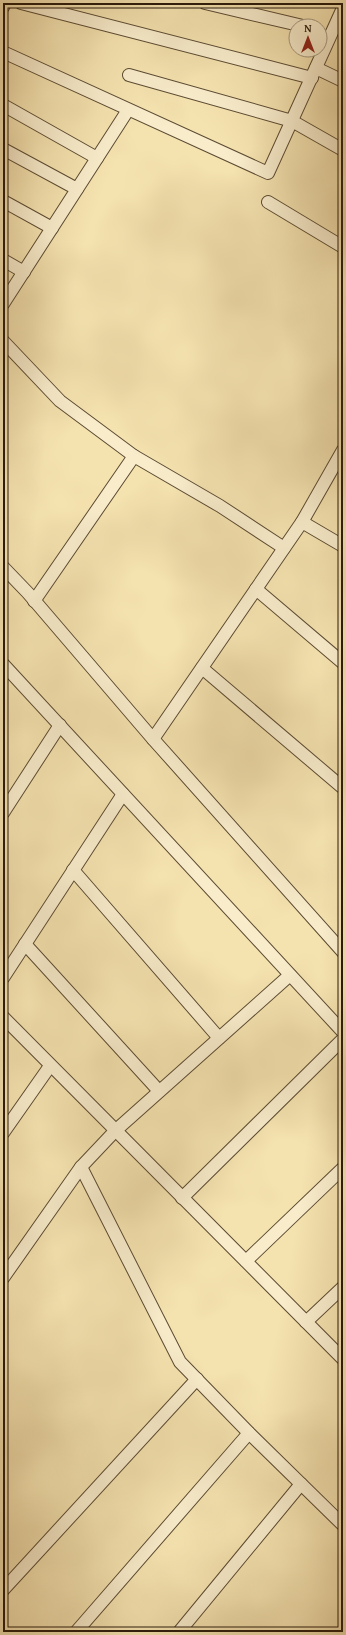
<svg xmlns="http://www.w3.org/2000/svg" width="346" height="1635" font-family="'Gentium Book Plus',serif">
	<style>
		.lines { fill: none; stroke-linecap: round; stroke-linejoin: round }
		.minor-casing { stroke: #5c4b33; stroke-width: 14 }
		.minor { stroke: #f8eccb; stroke-width: 12 }
	</style>
	<rect width="100%" height="100%" fill="#f4e2af"/>
	<filter id="stains"><feTurbulence type="fractalNoise" baseFrequency=".005" numOctaves="4"/><feColorMatrix values="0 0 0 0 .2 0 0 0 0 .09 0 0 0 0 .02 0 0 0 .5 -.17"/></filter>
	<radialGradient id="worn" r=".72"><stop offset=".6" stop-color="#630" stop-opacity="0"/><stop offset="1" stop-color="#630" stop-opacity=".3"/></radialGradient>
	<g class="lines">
		<defs>
			<g id="minor">
				<polyline points="21,3 312,78"/>
				<polyline points="205,3 303,26"/>
				<polyline points="3,7 5,3"/>
				<polyline points="3,52 268,173 343,8"/>
				<polyline points="316,68 343,81"/>
				<polyline points="129,75 292,121 343,150"/>
				<polyline points="3,105 97,158"/>
				<polyline points="3,149 77,189"/>
				<polyline points="3,201 52,228"/>
				<polyline points="268,202 343,247"/>
				<polyline points="3,260 24,272"/>
				<polyline points="3,304 128,110"/>
				<polyline points="3,341 60,401 134,456 220,506 284,548"/>
				<polyline points="302,522 343,546"/>
				<polyline points="3,567 28,593 153,739 343,952"/>
				<polyline points="256,589 343,663"/>
				<polyline points="34,601 134,456"/>
				<polyline points="3,664 343,1032"/>
				<polyline points="202,668 343,788"/>
				<polyline points="153,739 302,522 343,450"/>
				<polyline points="3,813 60,725"/>
				<polyline points="73,870 219,1038"/>
				<polyline points="25,944 159,1091"/>
				<polyline points="290,975 115,1131 81,1167 180,1362 249,1433 343,1525"/>
				<polyline points="3,978 123,794"/>
				<polyline points="3,1017 343,1359"/>
				<polyline points="3,1133 50,1066"/>
				<polyline points="182,1198 343,1039"/>
				<polyline points="246,1261 343,1168"/>
				<polyline points="3,1278 81,1167"/>
				<polyline points="306,1322 343,1287"/>
				<polyline points="3,1590 197,1379"/>
				<polyline points="76,1632 249,1433"/>
				<polyline points="179,1632 301,1484"/>
			</g>
		</defs>
		<use href="#minor" class="minor-casing"/>
		<use href="#minor" class="minor"/>
	</g>
	<rect width="346" height="1635" fill="none" stroke="#f4e2af" stroke-width="16"/>
	<rect x="4" y="4" width="338" height="1627" fill="none" stroke="#29190a" stroke-width="2"/>
	<rect x="8" y="8" width="330" height="1619" fill="none" stroke="#29190a"/>
	<g transform="translate(308 38)"><circle r="19" fill="#f8eccb" stroke="#a5987e"/>
	<path d="M0-3L7 15L0 10L-7 15Z" fill="#8f2418"/>
	<text y="-6" font-size="11" font-weight="bold" text-anchor="middle" fill="#29190a">N</text>
	</g>
	<rect width="100%" height="100%" filter="url(#stains)"/>
	<rect width="100%" height="100%" fill="url(#worn)"/>
</svg>
